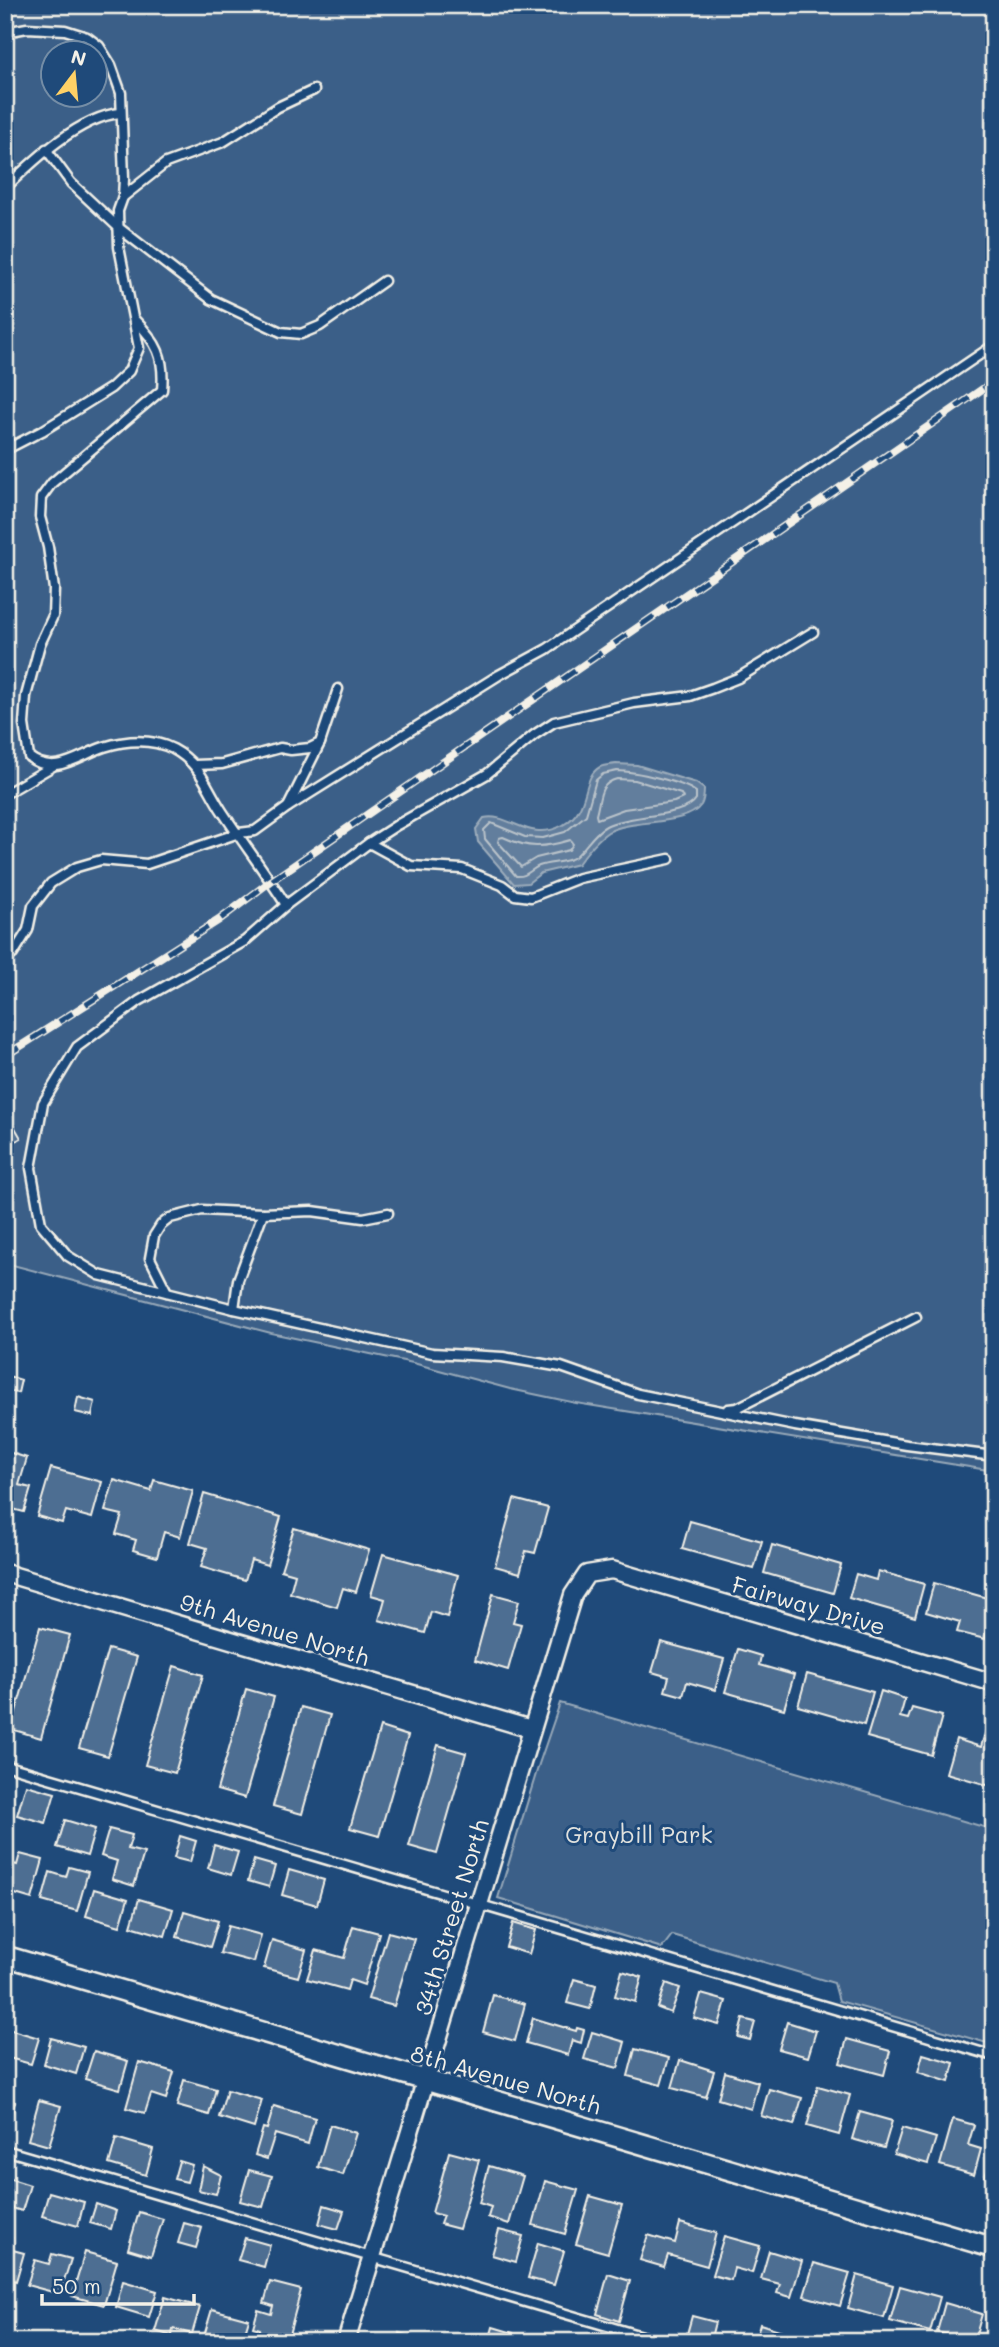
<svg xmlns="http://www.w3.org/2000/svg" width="999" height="2347" font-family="Mali,sans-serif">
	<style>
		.green { fill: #3a5f88; stroke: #97a8b8; stroke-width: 2; fill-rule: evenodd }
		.water { fill: #627e9d; stroke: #9cacbb; stroke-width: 2 }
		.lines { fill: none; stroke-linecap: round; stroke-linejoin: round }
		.shore { stroke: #bac3ca; stroke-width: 2 }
		.building { fill: #4d6e92; stroke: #f4f1e8; stroke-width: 2 }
		.service-casing { stroke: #f4f1e8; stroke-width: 13 }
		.minor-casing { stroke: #f4f1e8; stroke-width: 21 }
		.tertiary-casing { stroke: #f4f1e8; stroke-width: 24 }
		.service { stroke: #1f4a7a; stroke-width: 8 }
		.minor { stroke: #1f4a7a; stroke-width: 16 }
		.tertiary { stroke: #1f4a7a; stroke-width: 19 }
		.rail-casing { stroke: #f4f1e8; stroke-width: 8 }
		.rail { stroke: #1f4a7a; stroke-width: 5; stroke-dasharray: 16; stroke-linecap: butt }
		.labels { text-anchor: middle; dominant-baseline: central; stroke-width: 6; stroke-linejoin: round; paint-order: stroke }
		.street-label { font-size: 23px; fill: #f4f1e8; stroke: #1f4a7a }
		.park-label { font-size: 23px; fill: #e1e2de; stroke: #1f4a7a }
	</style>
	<rect width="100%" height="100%" fill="#1f4a7a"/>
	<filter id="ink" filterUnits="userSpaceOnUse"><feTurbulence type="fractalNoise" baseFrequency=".0143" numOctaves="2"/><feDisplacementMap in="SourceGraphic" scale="14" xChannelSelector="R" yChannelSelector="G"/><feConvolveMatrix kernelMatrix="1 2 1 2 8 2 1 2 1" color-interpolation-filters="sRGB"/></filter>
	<g filter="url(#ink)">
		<g class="green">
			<path d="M5,5h989v1466l-418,-68 -66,-14 -97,-26 -142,-30 -266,-70zM52,52h42v42h-42z"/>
			<polygon points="560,1703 994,1830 994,2045 839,2001 834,1983 672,1935 662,1948 498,1898 539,1764"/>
		</g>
		<path class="water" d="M616,764l21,1 59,18 8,6c0,6 0,11 -3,16 -15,22 -69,13 -93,27 -12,8 -22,21 -30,32l-37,9 -13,10 -14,1 -36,-42 -2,-13 8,-11c25,-6 45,26 79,7 29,-16 17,-47 37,-58 4,-2 11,-2 16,-3z"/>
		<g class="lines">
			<g class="shore">
				<path d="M617,771c17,0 66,11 79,21v7c-11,19 -68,15 -90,27 -13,7 -20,22 -31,31 -8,6 -26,5 -36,9 -9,4 -12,11 -23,10l-31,-37 -1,-9 7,-7 34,14 18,1 22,-6 21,-17 10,-35 7,-6z"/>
				<path d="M617,779l18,1 46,14 2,4 -9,4 -50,7 -27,10 -1,-4c5,-17 2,-31 21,-36z"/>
				<path d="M503,837c26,12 40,11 67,3l3,4 -4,6 -33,8 -15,9 -23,-25 1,-4z"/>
			</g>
		</g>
		<g class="building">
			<polygon points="5,1110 21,1138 5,1147"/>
			<polygon points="5,1375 21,1380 18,1393 5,1390"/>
			<polygon points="78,1397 95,1402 92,1416 75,1412"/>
			<polygon points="5,1451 27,1458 19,1485 31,1488 24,1512 5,1507"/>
			<polygon points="51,1468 102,1482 92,1518 66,1511 62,1523 37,1516"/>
			<polygon points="114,1480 151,1491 154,1480 193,1491 180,1537 164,1532 157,1557 133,1550 136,1540 116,1534 122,1515 105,1511"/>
			<polygon points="204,1494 281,1517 267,1565 251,1560 245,1580 201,1567 207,1548 190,1543"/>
			<polygon points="514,1499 548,1508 535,1553 526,1551 520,1573 495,1566"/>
			<polygon points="690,1521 762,1541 754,1569 682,1549"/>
			<polygon points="294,1528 369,1550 356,1592 343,1588 337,1607 290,1593 295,1574 281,1570"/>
			<polygon points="772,1545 841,1565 833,1593 764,1573"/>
			<polygon points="383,1554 458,1575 447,1617 431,1612 425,1633 379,1620 385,1599 371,1595"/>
			<polygon points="878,1571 924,1584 915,1617 849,1598 856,1574 876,1580"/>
			<polygon points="934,1583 994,1600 985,1639 957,1632 960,1622 926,1612"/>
			<polygon points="493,1594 519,1601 513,1622 521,1624 508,1670 475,1660"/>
			<polygon points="40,1627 70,1635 41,1738 11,1729"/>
			<polygon points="661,1642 724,1659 715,1690 687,1682 683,1696 665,1691 669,1677 652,1672"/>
			<polygon points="108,1649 137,1657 108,1756 79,1748"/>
			<polygon points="738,1649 761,1656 759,1665 794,1675 784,1709 725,1692"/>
			<polygon points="174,1666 203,1675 175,1773 145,1765"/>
			<polygon points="807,1674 873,1692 864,1725 798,1706"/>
			<polygon points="246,1689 274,1697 245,1798 217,1790"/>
			<polygon points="881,1691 905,1699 900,1717 908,1719 912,1708 942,1716 931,1755 867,1737"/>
			<polygon points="301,1707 330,1715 302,1814 273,1806"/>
			<polygon points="988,1723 994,1725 994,1787 946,1773 956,1739 981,1747"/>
			<polygon points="380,1727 408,1736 379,1836 350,1828"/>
			<polygon points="438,1745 466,1753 437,1854 409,1846"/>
			<polygon points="26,1785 55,1793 46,1823 17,1815"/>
			<polygon points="65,1820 95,1829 87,1856 57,1847"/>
			<polygon points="109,1829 132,1835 128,1849 144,1853 134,1886 112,1879 117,1861 101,1856"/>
			<polygon points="180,1836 196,1841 190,1862 174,1858"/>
			<polygon points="214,1845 238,1852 231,1875 208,1868"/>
			<polygon points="20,1854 43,1860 32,1899 5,1891 6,1862 17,1865"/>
			<polygon points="254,1860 275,1866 269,1887 248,1881"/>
			<polygon points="69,1867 88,1872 77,1911 42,1901 50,1872 66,1877"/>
			<polygon points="289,1870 324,1880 317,1905 282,1895"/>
			<polygon points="94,1889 128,1899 120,1926 86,1916"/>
			<polygon points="139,1899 173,1909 165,1936 131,1926"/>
			<polygon points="184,1911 218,1921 210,1947 177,1937"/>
			<polygon points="513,1923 536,1930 529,1954 506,1947"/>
			<polygon points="228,1926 261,1935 254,1962 220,1953"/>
			<polygon points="353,1926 379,1933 364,1985 350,1980 347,1990 307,1979 316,1950 344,1958"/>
			<polygon points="388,1932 414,1939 394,2006 368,1999"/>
			<polygon points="272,1940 306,1950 298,1977 264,1968"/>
			<polygon points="622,1971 642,1977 635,2002 615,1996"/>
			<polygon points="574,1979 596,1985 590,2009 567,2003"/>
			<polygon points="666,1983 680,1988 671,2013 658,2008"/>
			<polygon points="701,1994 726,2001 719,2025 694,2018"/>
			<polygon points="493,1995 525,2004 515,2041 483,2032"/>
			<polygon points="533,2018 576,2031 577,2028 584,2030 581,2043 572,2040 568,2055 526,2043"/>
			<polygon points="743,2019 755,2022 750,2040 738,2037"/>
			<polygon points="787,2022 816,2031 808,2057 779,2049"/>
			<polygon points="5,2028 39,2038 31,2064 5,2057"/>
			<polygon points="592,2032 625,2042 618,2068 584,2059"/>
			<polygon points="51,2038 84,2047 76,2074 44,2064"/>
			<polygon points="847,2039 890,2051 884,2075 840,2063"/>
			<polygon points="635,2049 669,2058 661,2085 628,2076"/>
			<polygon points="94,2051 128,2061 120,2089 85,2079"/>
			<polygon points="923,2054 954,2063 949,2082 918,2072"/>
			<polygon points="680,2060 714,2071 706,2097 672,2088"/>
			<polygon points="139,2062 174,2072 166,2099 151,2094 145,2113 126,2108"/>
			<polygon points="725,2072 758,2082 751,2109 718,2099"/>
			<polygon points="184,2080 216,2089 209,2115 177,2106"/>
			<polygon points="818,2086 850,2095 839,2135 807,2126"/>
			<polygon points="769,2089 802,2098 794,2125 761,2116"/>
			<polygon points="227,2090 262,2100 254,2128 219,2117"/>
			<polygon points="5,2099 15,2102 8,2128 5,2127"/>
			<polygon points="39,2100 61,2106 49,2146 28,2140"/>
			<polygon points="274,2106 315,2118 308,2144 275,2134 267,2159 255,2155 263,2128 267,2129"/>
			<polygon points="860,2112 892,2121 884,2148 852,2139"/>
			<polygon points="953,2119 974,2125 968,2145 981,2149 974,2175 940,2165"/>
			<polygon points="330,2125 356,2133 343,2175 318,2167"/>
			<polygon points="902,2128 936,2138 928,2164 894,2154"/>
			<polygon points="116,2138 153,2149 146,2175 109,2164"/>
			<polygon points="993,2151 994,2151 994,2180 985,2177"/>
			<polygon points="449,2152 479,2160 459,2229 440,2224 443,2216 432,2213"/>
			<polygon points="179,2161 192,2165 187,2182 174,2179"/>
			<polygon points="203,2166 221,2175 216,2194 198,2190"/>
			<polygon points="489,2166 523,2176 509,2224 488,2217 491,2207 479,2203"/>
			<polygon points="249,2170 272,2176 263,2207 240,2201"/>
			<polygon points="8,2178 30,2185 22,2211 5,2206"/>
			<polygon points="545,2181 578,2190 565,2234 533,2225"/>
			<polygon points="49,2192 84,2202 78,2226 42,2216"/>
			<polygon points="590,2196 622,2205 608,2253 576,2244"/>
			<polygon points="96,2204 116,2211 111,2229 90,2223"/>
			<polygon points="324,2205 344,2211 338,2229 319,2224"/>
			<polygon points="139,2212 163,2219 151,2256 128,2249"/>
			<polygon points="184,2223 202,2228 196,2248 178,2243"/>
			<polygon points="680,2223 716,2233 707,2266 668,2255 664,2267 640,2260 648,2235 675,2243"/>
			<polygon points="499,2230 523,2236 516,2262 492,2255"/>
			<polygon points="5,2236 12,2238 9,2249 24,2253 16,2281 5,2278"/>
			<polygon points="724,2236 760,2246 752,2273 734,2268 731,2280 712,2275"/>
			<polygon points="245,2238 270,2245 264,2267 238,2260"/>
			<polygon points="538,2243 564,2251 554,2285 528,2278"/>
			<polygon points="769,2251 802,2261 791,2297 777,2293 780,2284 761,2279"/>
			<polygon points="85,2252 117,2261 104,2305 72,2296"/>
			<polygon points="52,2254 71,2259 60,2294 27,2285 35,2260 49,2264"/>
			<polygon points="814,2263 850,2273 840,2306 804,2296"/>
			<polygon points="608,2274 630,2281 619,2321 597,2314"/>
			<polygon points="857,2275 893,2285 884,2318 848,2308"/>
			<polygon points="123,2281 157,2291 149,2317 116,2307"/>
			<polygon points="270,2282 301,2290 287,2342 257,2342 260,2329 253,2327 258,2310 271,2314 273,2306 264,2303"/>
			<polygon points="900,2286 940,2297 930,2332 890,2321"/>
			<polygon points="165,2297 200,2307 192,2334 173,2329 172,2336 155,2331"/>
			<polygon points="945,2303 982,2314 974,2342 937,2332"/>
			<polygon points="992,2308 994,2309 994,2342 982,2342"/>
			<polygon points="212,2309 249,2319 242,2342 222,2342 204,2336"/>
			<polygon points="692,2316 715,2322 710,2342 685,2341"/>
			<polygon points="760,2324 782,2331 778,2342 755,2342"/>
			<polygon points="493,2327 513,2333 510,2342 489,2342"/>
			<polygon points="399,2333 421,2339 421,2342 397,2342"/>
		</g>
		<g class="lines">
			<defs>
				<g id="service">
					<polyline points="5,32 27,28 65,30 87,37 99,46 111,65 121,93 124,179 123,197 118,211 119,247 139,348 129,371 111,388 42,431 5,450"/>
					<polyline points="46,149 71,183 119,228 211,299 281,332 301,334 320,326 384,281"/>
					<path d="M5,188c29,-28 74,-71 115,-75"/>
					<polyline points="123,197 166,163 223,142 278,107 314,90"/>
					<path d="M134,319c23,23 31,38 28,71l-110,93 -11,15 -1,19 8,30 6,42 -1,27 -13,28 -14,52 -2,28 5,33c26,20 50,-2 75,-10 23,-7 47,-9 69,2 28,15 33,38 49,62 21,32 44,62 64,94"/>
					<polyline points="195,765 222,764 280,748 291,750 310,748 320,743 338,689"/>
					<polyline points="5,794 53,766"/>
					<polyline points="288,807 499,675 547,649 994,345"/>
					<polyline points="369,843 397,825 487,774 534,735 554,722 634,703 690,696 713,688 738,678 813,632"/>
					<polyline points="669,859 579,878 531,897 515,895 502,885 462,869 411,866 369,843 286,905 245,941 139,1001 77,1047 43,1103 31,1168 41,1224 68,1256 99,1275 234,1309 432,1353 503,1357 561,1367 638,1394 795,1426 907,1445 994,1456"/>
					<polyline points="5,959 13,954 28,930 33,906 51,883 77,867 101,860 147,864 239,833 255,831 288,807 320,743"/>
					<polyline points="167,1292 150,1258 154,1236 161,1225 170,1218 202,1210 263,1213 312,1211 363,1218 388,1213"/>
					<polyline points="234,1309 238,1280 263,1213"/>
					<polyline points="728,1409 737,1408 916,1317"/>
					<polyline points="5,1765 994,2056"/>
					<polyline points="5,2150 662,2342"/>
				</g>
				<g id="minor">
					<polyline points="5,1573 531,1729"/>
					<polyline points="346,2342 573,1595 587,1574 612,1570 994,1683"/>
				</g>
				<polyline id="tertiary" points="5,1956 994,2248"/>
			</defs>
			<use href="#service" class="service-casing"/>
			<use href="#minor" class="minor-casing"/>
			<use href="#tertiary" class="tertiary-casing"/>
			<use href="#service" class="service"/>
			<use href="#minor" class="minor"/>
			<use href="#tertiary" class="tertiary"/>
			<defs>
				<polyline id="rail" points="5,1056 219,920 271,881 994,381"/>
			</defs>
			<use href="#rail" class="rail-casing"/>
			<use href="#rail" class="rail"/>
		</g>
	</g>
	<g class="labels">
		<g class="street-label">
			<text transform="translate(809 1605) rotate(16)">Fairway Drive</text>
			<text transform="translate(275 1629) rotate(17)">9th Avenue North</text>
			<text transform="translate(451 1917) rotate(-73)">34th Street North</text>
			<text transform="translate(506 2079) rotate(16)">8th Avenue North</text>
		</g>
		<g class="park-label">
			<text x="639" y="1834">Graybill Park</text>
		</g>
	</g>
	<rect width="999" height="2347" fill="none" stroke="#1f4a7a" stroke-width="28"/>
	<rect x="14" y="14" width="971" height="2319" fill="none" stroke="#f4f1e8" stroke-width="2.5" filter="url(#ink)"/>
	<g transform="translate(74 74) rotate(16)"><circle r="33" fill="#1f4a7a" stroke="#748da6" stroke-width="2"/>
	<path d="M0-5L12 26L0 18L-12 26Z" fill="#ffd166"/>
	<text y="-10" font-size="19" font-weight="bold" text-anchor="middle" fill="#f4f1e8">N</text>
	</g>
	<path d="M42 2294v10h152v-10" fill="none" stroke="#f4f1e8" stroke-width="3.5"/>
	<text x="52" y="2294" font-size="21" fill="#f4f1e8" stroke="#1f4a7a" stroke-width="5" paint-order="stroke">50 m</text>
</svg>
